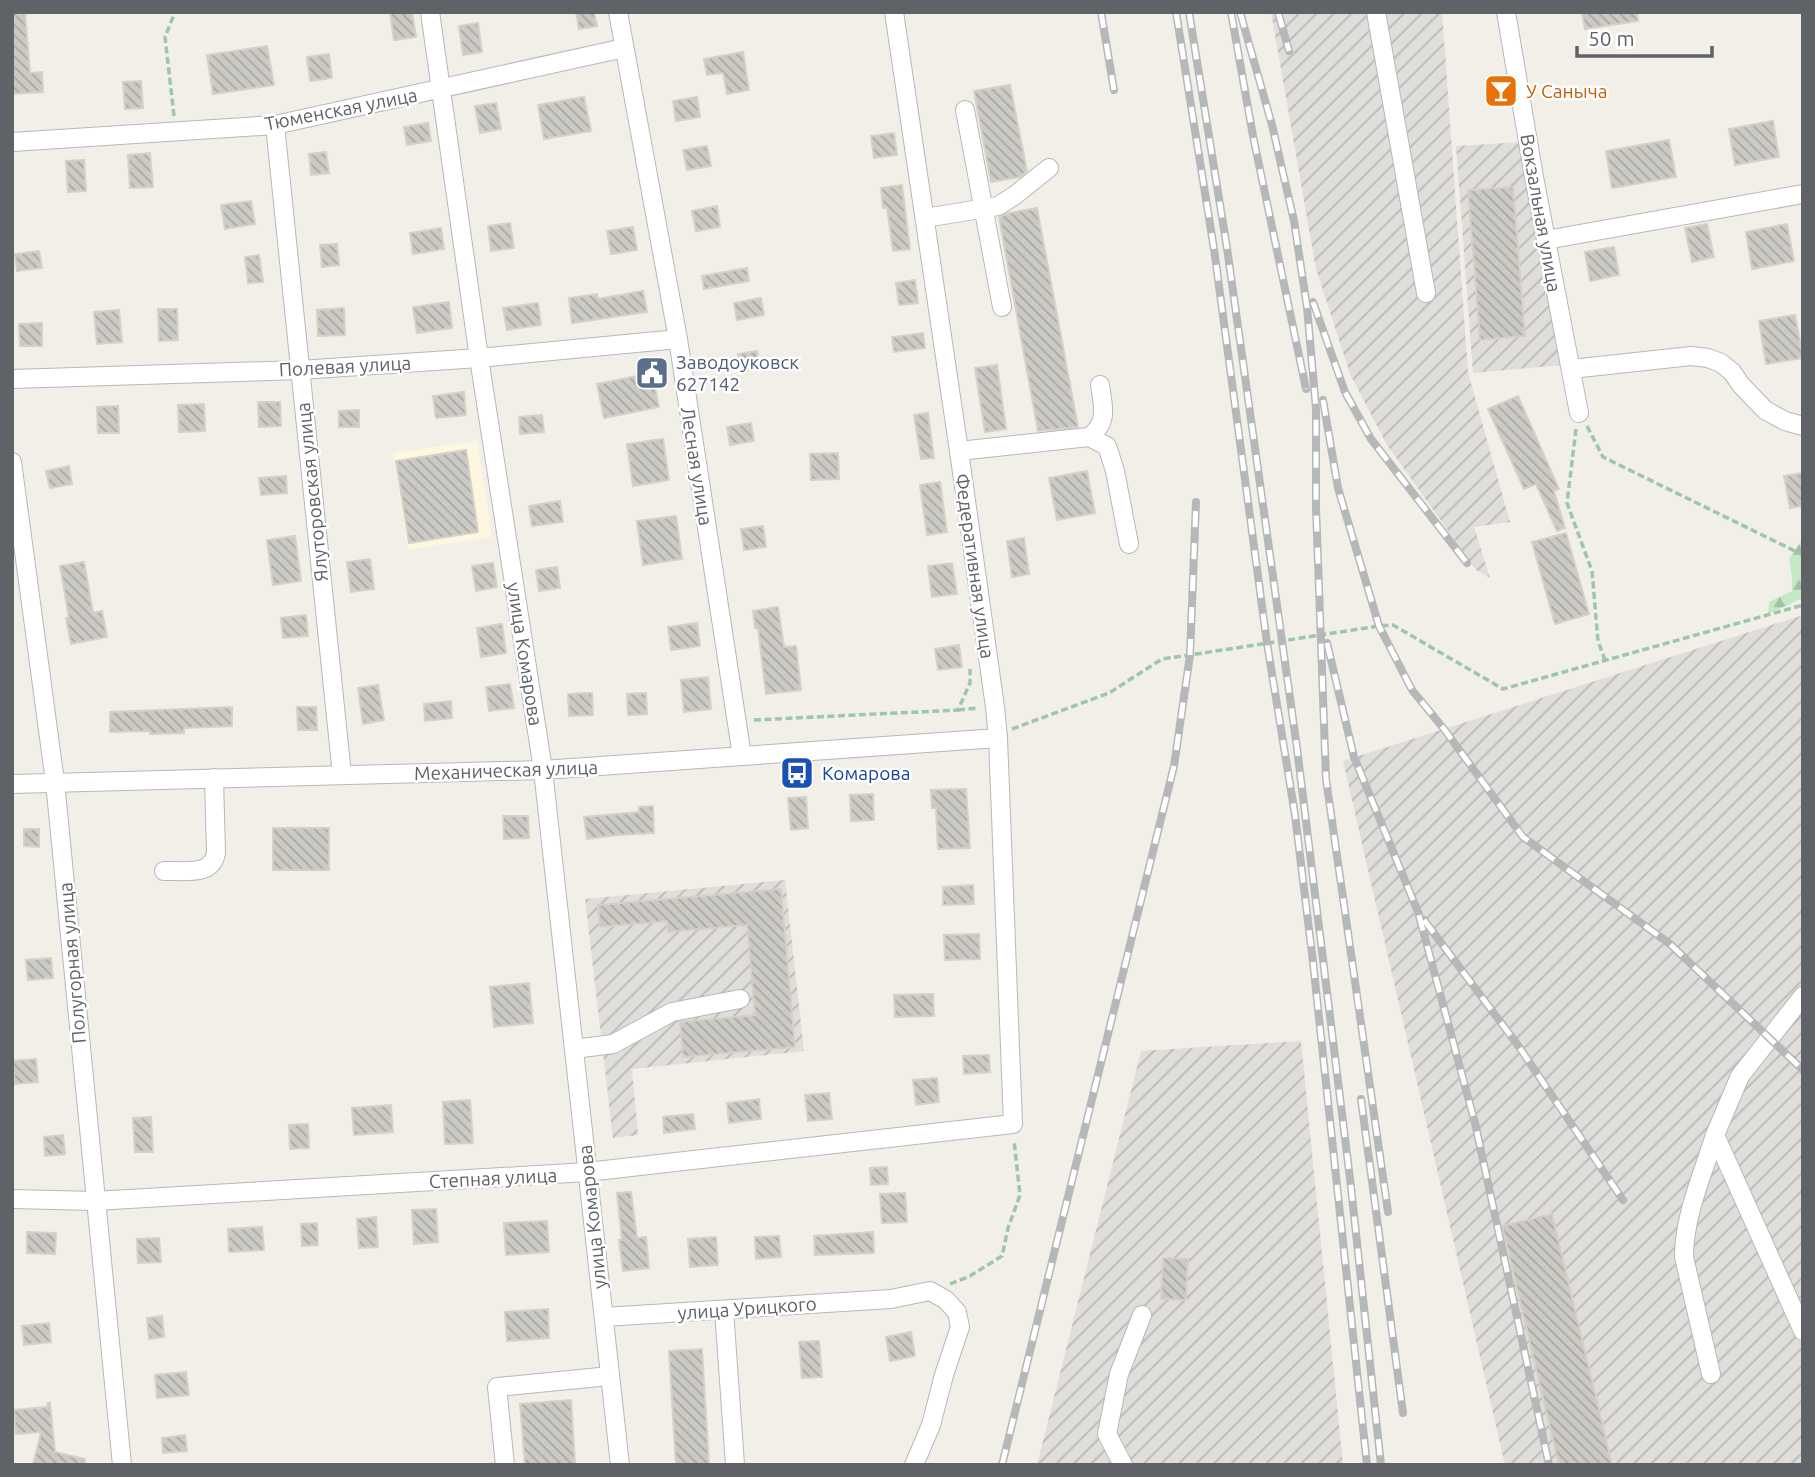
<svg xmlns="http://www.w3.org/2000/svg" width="1815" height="1477" font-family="Ubuntu,sans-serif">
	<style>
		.commercial { fill: #fef7e0 }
		.industrial { fill: url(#industrial-furrows) }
		.forest { fill: url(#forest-firs) }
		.building { fill: url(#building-back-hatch); stroke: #d6d1c6; stroke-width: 2 }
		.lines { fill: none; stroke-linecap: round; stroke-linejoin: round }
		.minor-casing { stroke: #b5b8bc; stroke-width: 20 }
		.path { stroke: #9cc7a9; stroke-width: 3.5; stroke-dasharray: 7 3.5; stroke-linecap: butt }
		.minor { stroke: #fff; stroke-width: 18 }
		.rail-casing { stroke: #b6b7b8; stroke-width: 8 }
		.rail { stroke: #fff; stroke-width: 5; stroke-dasharray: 16; stroke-linecap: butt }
		.labels { text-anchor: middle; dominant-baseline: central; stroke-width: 5; stroke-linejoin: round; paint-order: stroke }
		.food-label { font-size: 19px; fill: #c56008; stroke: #fff; text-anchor: start }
		.street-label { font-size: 19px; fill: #5f6368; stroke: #fff }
		.service-label { font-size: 19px; fill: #4e5e75; stroke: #fff; text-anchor: start }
		.transit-label { font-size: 19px; fill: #164399; stroke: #fff; text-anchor: start }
	</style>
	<defs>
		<pattern id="industrial-furrows" width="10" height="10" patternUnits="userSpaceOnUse" patternTransform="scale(1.75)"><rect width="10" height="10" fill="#e0deda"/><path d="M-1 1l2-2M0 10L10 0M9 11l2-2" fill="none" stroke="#b9b8b5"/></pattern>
		<pattern id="forest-firs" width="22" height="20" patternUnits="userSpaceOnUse" patternTransform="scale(1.75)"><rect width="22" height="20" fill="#c5e8c5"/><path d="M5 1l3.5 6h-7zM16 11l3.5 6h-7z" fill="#a3c0a4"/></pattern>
		<pattern id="building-back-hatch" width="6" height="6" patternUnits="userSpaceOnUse" patternTransform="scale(1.75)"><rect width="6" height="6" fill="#cccac5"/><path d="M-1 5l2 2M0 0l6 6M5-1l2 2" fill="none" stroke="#a9a8a4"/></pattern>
	</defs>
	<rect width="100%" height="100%" fill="#f1efe8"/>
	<polygon class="commercial" points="477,441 492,537 408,550 393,453"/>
	<g class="industrial">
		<polygon points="1271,12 1442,12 1468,372 1510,522 1474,527 1490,578 1476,570 1387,445 1350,374 1316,269"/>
		<polygon points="1523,142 1563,365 1473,373 1456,146"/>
		<polygon points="1803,615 1803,1465 1505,1465 1343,761"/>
		<polygon points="785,880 804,1051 632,1069 638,1135 613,1138 585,899"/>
		<polygon points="1301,1041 1343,1465 1037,1465 1141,1051"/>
	</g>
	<polygon class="forest" points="1801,541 1803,541 1803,598 1768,614 1769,602 1792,591 1792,577 1789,559"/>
	<g class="building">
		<polygon points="12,12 25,12 30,73 42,72 43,92 12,94"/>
		<polygon points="390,12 412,12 416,37 394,40"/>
		<polygon points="576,12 594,12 597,26 579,29"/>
		<polygon points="1582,12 1637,12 1638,21 1585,29"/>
		<polygon points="478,23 482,52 463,55 459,26"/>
		<polygon points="267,46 274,85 213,94 207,55"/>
		<polygon points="743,52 749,90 727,94 723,73 707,75 704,59"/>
		<polygon points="329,54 332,78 310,81 307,57"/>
		<polygon points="141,81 143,108 125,109 123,82"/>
		<polygon points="1506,82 1509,97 1490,100 1487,85"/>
		<polygon points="1010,85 1027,171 1020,177 991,182 974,91"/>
		<polygon points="584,97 591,131 544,139 538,105"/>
		<polygon points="697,97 700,117 676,121 673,101"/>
		<polygon points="496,103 501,129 480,133 475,106"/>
		<polygon points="1773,121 1779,157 1735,165 1729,129"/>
		<polygon points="428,123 431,141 407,145 404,127"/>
		<polygon points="894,133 897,155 874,158 871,136"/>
		<polygon points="1669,140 1676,177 1612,188 1606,151"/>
		<polygon points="707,146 711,166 687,170 683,150"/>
		<polygon points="326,152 329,173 311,175 309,154"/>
		<polygon points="150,153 153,187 130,188 128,155"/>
		<polygon points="84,160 86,191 68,192 66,161"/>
		<polygon points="902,185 910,249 893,251 887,207 883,208 881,188"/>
		<polygon points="1513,187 1525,336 1480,340 1468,190"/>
		<polygon points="251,201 255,224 225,229 221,205"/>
		<polygon points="717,206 720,227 696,231 692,211"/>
		<polygon points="1037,208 1078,427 1038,431 999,217 1009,213"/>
		<polygon points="510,223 514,248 491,251 488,226"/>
		<polygon points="1707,224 1714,257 1692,262 1685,228"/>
		<polygon points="1787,224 1794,261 1752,269 1746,232"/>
		<polygon points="633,227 637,250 611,254 607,231"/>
		<polygon points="441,228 444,249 413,254 410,233"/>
		<polygon points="337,244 339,265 322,267 320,245"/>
		<polygon points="1614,247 1619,275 1590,281 1585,252"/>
		<polygon points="39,251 42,268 17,271 15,254"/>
		<polygon points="259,255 263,282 248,283 245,257"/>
		<polygon points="747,268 749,281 704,289 702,276"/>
		<polygon points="915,280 918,303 899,305 896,283"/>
		<polygon points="643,291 647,312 572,323 569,298 597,294 598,299"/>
		<polygon points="761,298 764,315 737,320 734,303"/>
		<polygon points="449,302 452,328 417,333 413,307"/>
		<polygon points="538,303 541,325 507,330 503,308"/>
		<polygon points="344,308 345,335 318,336 317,310"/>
		<polygon points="158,309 177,309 178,340 159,341"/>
		<polygon points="119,310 122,342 97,344 94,312"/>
		<polygon points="1795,315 1803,358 1766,364 1759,321"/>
		<polygon points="42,323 42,346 20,346 19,324"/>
		<polygon points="923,333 925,348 894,352 892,337"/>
		<polygon points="757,351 760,368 741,372 738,354"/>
		<polygon points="997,365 1006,429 985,432 975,368"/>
		<polygon points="652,373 659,407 604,418 597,384"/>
		<polygon points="464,392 466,415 436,418 433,396"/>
		<polygon points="1518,396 1559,489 1554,491 1565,528 1557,531 1536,484 1524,489 1488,409"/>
		<polygon points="258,402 280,402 281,426 259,427"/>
		<polygon points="204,404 205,431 179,432 178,405"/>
		<polygon points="118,406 119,433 98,433 97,407"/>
		<polygon points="359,410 359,427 339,427 339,411"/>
		<polygon points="928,413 934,458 921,459 914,415"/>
		<polygon points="542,415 544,432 520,434 519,417"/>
		<polygon points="751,423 754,441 730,445 727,427"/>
		<polygon points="663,439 669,480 633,486 627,444"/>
		<polygon points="466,450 478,532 409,543 396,461"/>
		<polygon points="838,453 839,479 811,480 810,454"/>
		<polygon points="69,466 72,484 50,488 46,471"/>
		<polygon points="1087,471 1095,513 1057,520 1049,478"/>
		<polygon points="1803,473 1803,506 1790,508 1784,476"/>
		<polygon points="286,476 287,493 261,495 259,478"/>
		<polygon points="940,482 947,532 927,535 920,485"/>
		<polygon points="560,501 563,522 532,526 529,506"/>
		<polygon points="676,516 682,559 643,565 637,521"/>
		<polygon points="763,526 766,547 744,550 741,529"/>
		<polygon points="1566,533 1589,614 1555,624 1532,542"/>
		<polygon points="295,536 301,581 273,585 267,540"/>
		<polygon points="1024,538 1029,574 1012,577 1007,541"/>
		<polygon points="370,559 374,589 351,592 347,562"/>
		<polygon points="84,562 93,613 102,611 107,637 71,644 66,618 69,618 60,566"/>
		<polygon points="493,563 497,587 476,591 472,566"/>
		<polygon points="952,563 957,594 932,597 928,566"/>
		<polygon points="557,567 560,588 539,591 536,570"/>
		<polygon points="778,607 784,647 796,646 801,690 766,694 758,628 755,628 753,611"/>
		<polygon points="306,615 308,636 283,638 281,618"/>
		<polygon points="697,623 700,646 671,650 668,627"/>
		<polygon points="502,624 506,653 481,657 477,628"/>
		<polygon points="959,645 962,667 938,670 935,649"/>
		<polygon points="708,677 711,709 684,712 681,680"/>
		<polygon points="510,684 514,708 489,711 486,687"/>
		<polygon points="378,685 384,720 363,724 358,688"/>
		<polygon points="592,693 593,715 569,716 568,694"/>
		<polygon points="646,693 647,714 628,715 627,694"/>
		<polygon points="451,701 452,718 425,721 424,704"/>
		<polygon points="232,707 232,726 184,728 184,733 150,734 150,731 110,732 110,712"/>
		<polygon points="297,707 316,707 317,730 298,730"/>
		<polygon points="966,789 970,848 938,849 936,808 932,808 931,790"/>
		<polygon points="873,794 874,820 851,821 850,795"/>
		<polygon points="806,797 808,828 791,830 788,798"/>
		<polygon points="653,806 654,833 618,835 587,839 584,817 639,812 639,807"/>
		<polygon points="503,816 528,816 529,838 504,839"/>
		<rect x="273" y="828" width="56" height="42"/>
		<polygon points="24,829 39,829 39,847 24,846"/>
		<polygon points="973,885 974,904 943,905 943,887"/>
		<polygon points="781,889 795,1047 683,1057 680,1022 755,1015 747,925 668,932 667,921 600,927 598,905"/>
		<polygon points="979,934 980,959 945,960 944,935"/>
		<polygon points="51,958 53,978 28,980 26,960"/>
		<polygon points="529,983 533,1023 494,1027 490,987"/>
		<polygon points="933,994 934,1016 895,1017 894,995"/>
		<polygon points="989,1055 990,1072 964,1074 963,1056"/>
		<polygon points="36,1059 38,1082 15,1084 13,1061"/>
		<polygon points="937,1078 939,1102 916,1105 913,1080"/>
		<polygon points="829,1093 832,1119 808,1121 805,1095"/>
		<polygon points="759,1099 761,1119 729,1123 727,1103"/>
		<polygon points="470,1100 473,1143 445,1144 443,1102"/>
		<polygon points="391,1105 393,1132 354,1135 352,1108"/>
		<polygon points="693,1114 695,1129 664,1133 663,1117"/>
		<polygon points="151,1117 153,1152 135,1152 133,1118"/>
		<polygon points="308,1124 309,1148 290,1149 289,1125"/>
		<polygon points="63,1135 65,1154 45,1156 44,1137"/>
		<polygon points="887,1167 888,1184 871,1185 870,1168"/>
		<polygon points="631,1192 637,1238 646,1237 649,1268 623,1271 619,1240 622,1240 617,1193"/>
		<polygon points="905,1193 907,1222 882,1223 880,1194"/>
		<polygon points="436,1209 438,1242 414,1244 412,1210"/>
		<polygon points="1552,1214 1601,1418 1612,1465 1559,1465 1502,1226"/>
		<polygon points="376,1217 378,1247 359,1248 357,1219"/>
		<polygon points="547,1221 549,1252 506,1255 504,1223"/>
		<polygon points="317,1223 318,1245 302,1246 301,1224"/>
		<polygon points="262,1227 264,1250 229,1252 228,1229"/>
		<polygon points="27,1232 56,1233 55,1254 27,1253"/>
		<polygon points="873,1232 874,1253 815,1255 814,1236"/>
		<polygon points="779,1236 781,1257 756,1259 755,1237"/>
		<polygon points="716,1237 718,1265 690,1267 688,1239"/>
		<polygon points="159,1238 161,1262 138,1263 137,1239"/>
		<polygon points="1163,1258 1188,1259 1186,1300 1161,1299"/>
		<polygon points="548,1309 549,1338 507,1341 505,1312"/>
		<polygon points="162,1316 164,1337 149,1339 147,1318"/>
		<polygon points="49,1323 51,1342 24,1345 22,1326"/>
		<polygon points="911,1332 915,1356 890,1361 886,1337"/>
		<polygon points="819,1341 822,1377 802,1378 799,1342"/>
		<polygon points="702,1349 709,1465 676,1465 669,1351"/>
		<polygon points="186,1372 189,1395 157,1398 155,1375"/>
		<polygon points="571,1400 575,1465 525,1465 520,1404"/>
		<polygon points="48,1403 50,1403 55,1452 85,1459 84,1465 33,1465 41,1432 16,1434 14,1410 47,1407"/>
		<polygon points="185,1435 187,1451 163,1453 162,1438"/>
	</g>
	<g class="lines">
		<defs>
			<g id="minor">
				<polyline points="430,12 479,358 543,770 620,1465"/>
				<polyline points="618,12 678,339 742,756"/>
				<polyline points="1376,12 1426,293"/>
				<polyline points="1506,12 1534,177 1579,413"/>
				<polyline points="965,110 1002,307"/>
				<polyline points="275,125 342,775"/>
				<polyline points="12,142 275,125 624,48"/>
				<polyline points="925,218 998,206 1014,196 1049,168"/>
				<polyline points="1546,240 1803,194"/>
				<polyline points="1571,369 1691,356 1708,358 1721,363 1732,372 1741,385 1765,410 1785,421 1803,426"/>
				<polyline points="12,379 300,370 479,358 678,339"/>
				<polyline points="1089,437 1107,446 1115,471 1129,544"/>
				<path d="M959,451l130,-14c20,-15 14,-30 11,-52"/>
				<polyline points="12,462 55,782 122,1465"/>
				<polyline points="12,784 543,770 998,738"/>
				<path d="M164,871c19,-1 48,6 52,-18l-2,-75"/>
				<polyline points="574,1049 613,1044 672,1012 740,999"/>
				<polyline points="1715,1135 1740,1076 1803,996"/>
				<polyline points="12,1199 95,1201 587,1172 1013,1124 998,738 995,707 959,451 894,12"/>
				<polyline points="724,1310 735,1465"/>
				<polyline points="604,1317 891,1299 930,1291 946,1300 957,1312 960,1327 944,1375 931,1425 914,1465"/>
				<path d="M1711,1374l-27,-117c0,-42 19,-83 31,-122l88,196"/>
				<polyline points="505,1465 497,1387 610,1376"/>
				<polyline points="1123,1465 1107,1434 1119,1374 1142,1315"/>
			</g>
		</defs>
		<use href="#minor" class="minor-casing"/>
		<g class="path">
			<polyline points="174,116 165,37 175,12"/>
			<polyline points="1587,426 1603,457 1803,555"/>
			<polyline points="1576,429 1567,503 1592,571 1598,641 1605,660"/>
			<polyline points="958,710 978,708"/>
			<polyline points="754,720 958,710 970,683 970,669"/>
			<polyline points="1012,729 1109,693 1162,659 1190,655 1379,626 1393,625 1503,689 1803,605"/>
			<polyline points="950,1284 970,1276 1002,1256 1008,1228 1020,1195 1014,1140"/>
		</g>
		<use href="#minor" class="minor"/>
		<defs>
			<g id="rail">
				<polyline points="1101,12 1114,90"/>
				<polyline points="1176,12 1214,249 1267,643 1295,815 1313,962 1367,1465"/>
				<polyline points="1189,12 1227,248 1297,748 1351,1187 1381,1465"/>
				<polyline points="1231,12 1253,136 1306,389"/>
				<polyline points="1240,12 1272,125 1294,221 1307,307 1316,409 1316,507 1326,779 1388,1212"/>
				<polyline points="1278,12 1289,51"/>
				<polyline points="1313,302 1345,392 1371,439 1467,563"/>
				<polyline points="1323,400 1338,488 1379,626 1412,690 1444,729 1523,837 1670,944 1803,1070"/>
				<polyline points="1327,643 1354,757 1418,912 1475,1123 1549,1465"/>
				<polyline points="1424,920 1517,1044 1623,1200"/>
				<polyline points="1361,1099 1403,1413"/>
				<polyline points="1002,1465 1174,766 1190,655 1196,502"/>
			</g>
		</defs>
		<use href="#rail" class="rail-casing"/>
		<use href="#rail" class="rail"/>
	</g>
	<defs>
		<symbol id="bar-square" viewBox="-11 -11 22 22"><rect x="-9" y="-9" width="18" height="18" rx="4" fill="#e8710a" stroke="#fff"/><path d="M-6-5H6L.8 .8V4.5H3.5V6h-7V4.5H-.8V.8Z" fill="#fff"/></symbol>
		<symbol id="civic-square" viewBox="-11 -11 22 22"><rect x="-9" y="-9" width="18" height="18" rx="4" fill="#5c6f8a" stroke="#fff"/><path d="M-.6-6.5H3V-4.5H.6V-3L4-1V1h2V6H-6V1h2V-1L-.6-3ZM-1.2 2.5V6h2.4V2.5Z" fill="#fff"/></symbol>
		<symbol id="bus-square" viewBox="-11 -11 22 22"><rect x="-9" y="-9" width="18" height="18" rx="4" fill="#1a4fb4" stroke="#fff"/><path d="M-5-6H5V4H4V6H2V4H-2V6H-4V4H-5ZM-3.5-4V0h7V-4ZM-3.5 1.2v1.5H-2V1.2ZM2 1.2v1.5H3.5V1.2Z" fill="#fff"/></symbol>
	</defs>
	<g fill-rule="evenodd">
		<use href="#bar-square" x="1482" y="72" width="38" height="38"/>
		<use href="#civic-square" x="633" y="354" width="38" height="38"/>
		<use href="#bus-square" x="778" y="754" width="38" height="38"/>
	</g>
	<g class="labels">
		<g class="food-label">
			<text x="1526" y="91">У Саныча</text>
		</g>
		<g class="street-label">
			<text transform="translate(341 109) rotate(-11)">Тюменская улица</text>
			<text transform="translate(1541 213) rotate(80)">Вокзальная улица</text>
			<text transform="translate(345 366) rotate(-3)">Полевая улица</text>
			<text transform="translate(697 466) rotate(81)">Лесная улица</text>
			<text transform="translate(312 492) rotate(-96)">Ялуторовская улица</text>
			<text transform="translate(975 566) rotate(82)">Федеративная улица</text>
			<text transform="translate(525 654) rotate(81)">улица Комарова</text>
			<text transform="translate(506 770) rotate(-2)">Механическая улица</text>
			<text transform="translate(72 963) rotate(-95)">Полугорная улица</text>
			<text transform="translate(493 1178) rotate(-3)">Степная улица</text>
			<text transform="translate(592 1217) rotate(-96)">улица Комарова</text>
			<text transform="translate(747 1308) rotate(-4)">улица Урицкого</text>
		</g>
		<g class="service-label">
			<text x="676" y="362">Заводоуковск<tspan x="676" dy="22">627142</tspan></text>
		</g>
		<g class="transit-label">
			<text x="822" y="773">Комарова</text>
		</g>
	</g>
	<rect width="1815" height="1477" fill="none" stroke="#5f6368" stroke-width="28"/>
	<path d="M1577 46v10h135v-10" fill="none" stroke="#5f6368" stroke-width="3.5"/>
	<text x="1588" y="46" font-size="21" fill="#5f6368" stroke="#ffffff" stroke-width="5" paint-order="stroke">50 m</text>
</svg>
